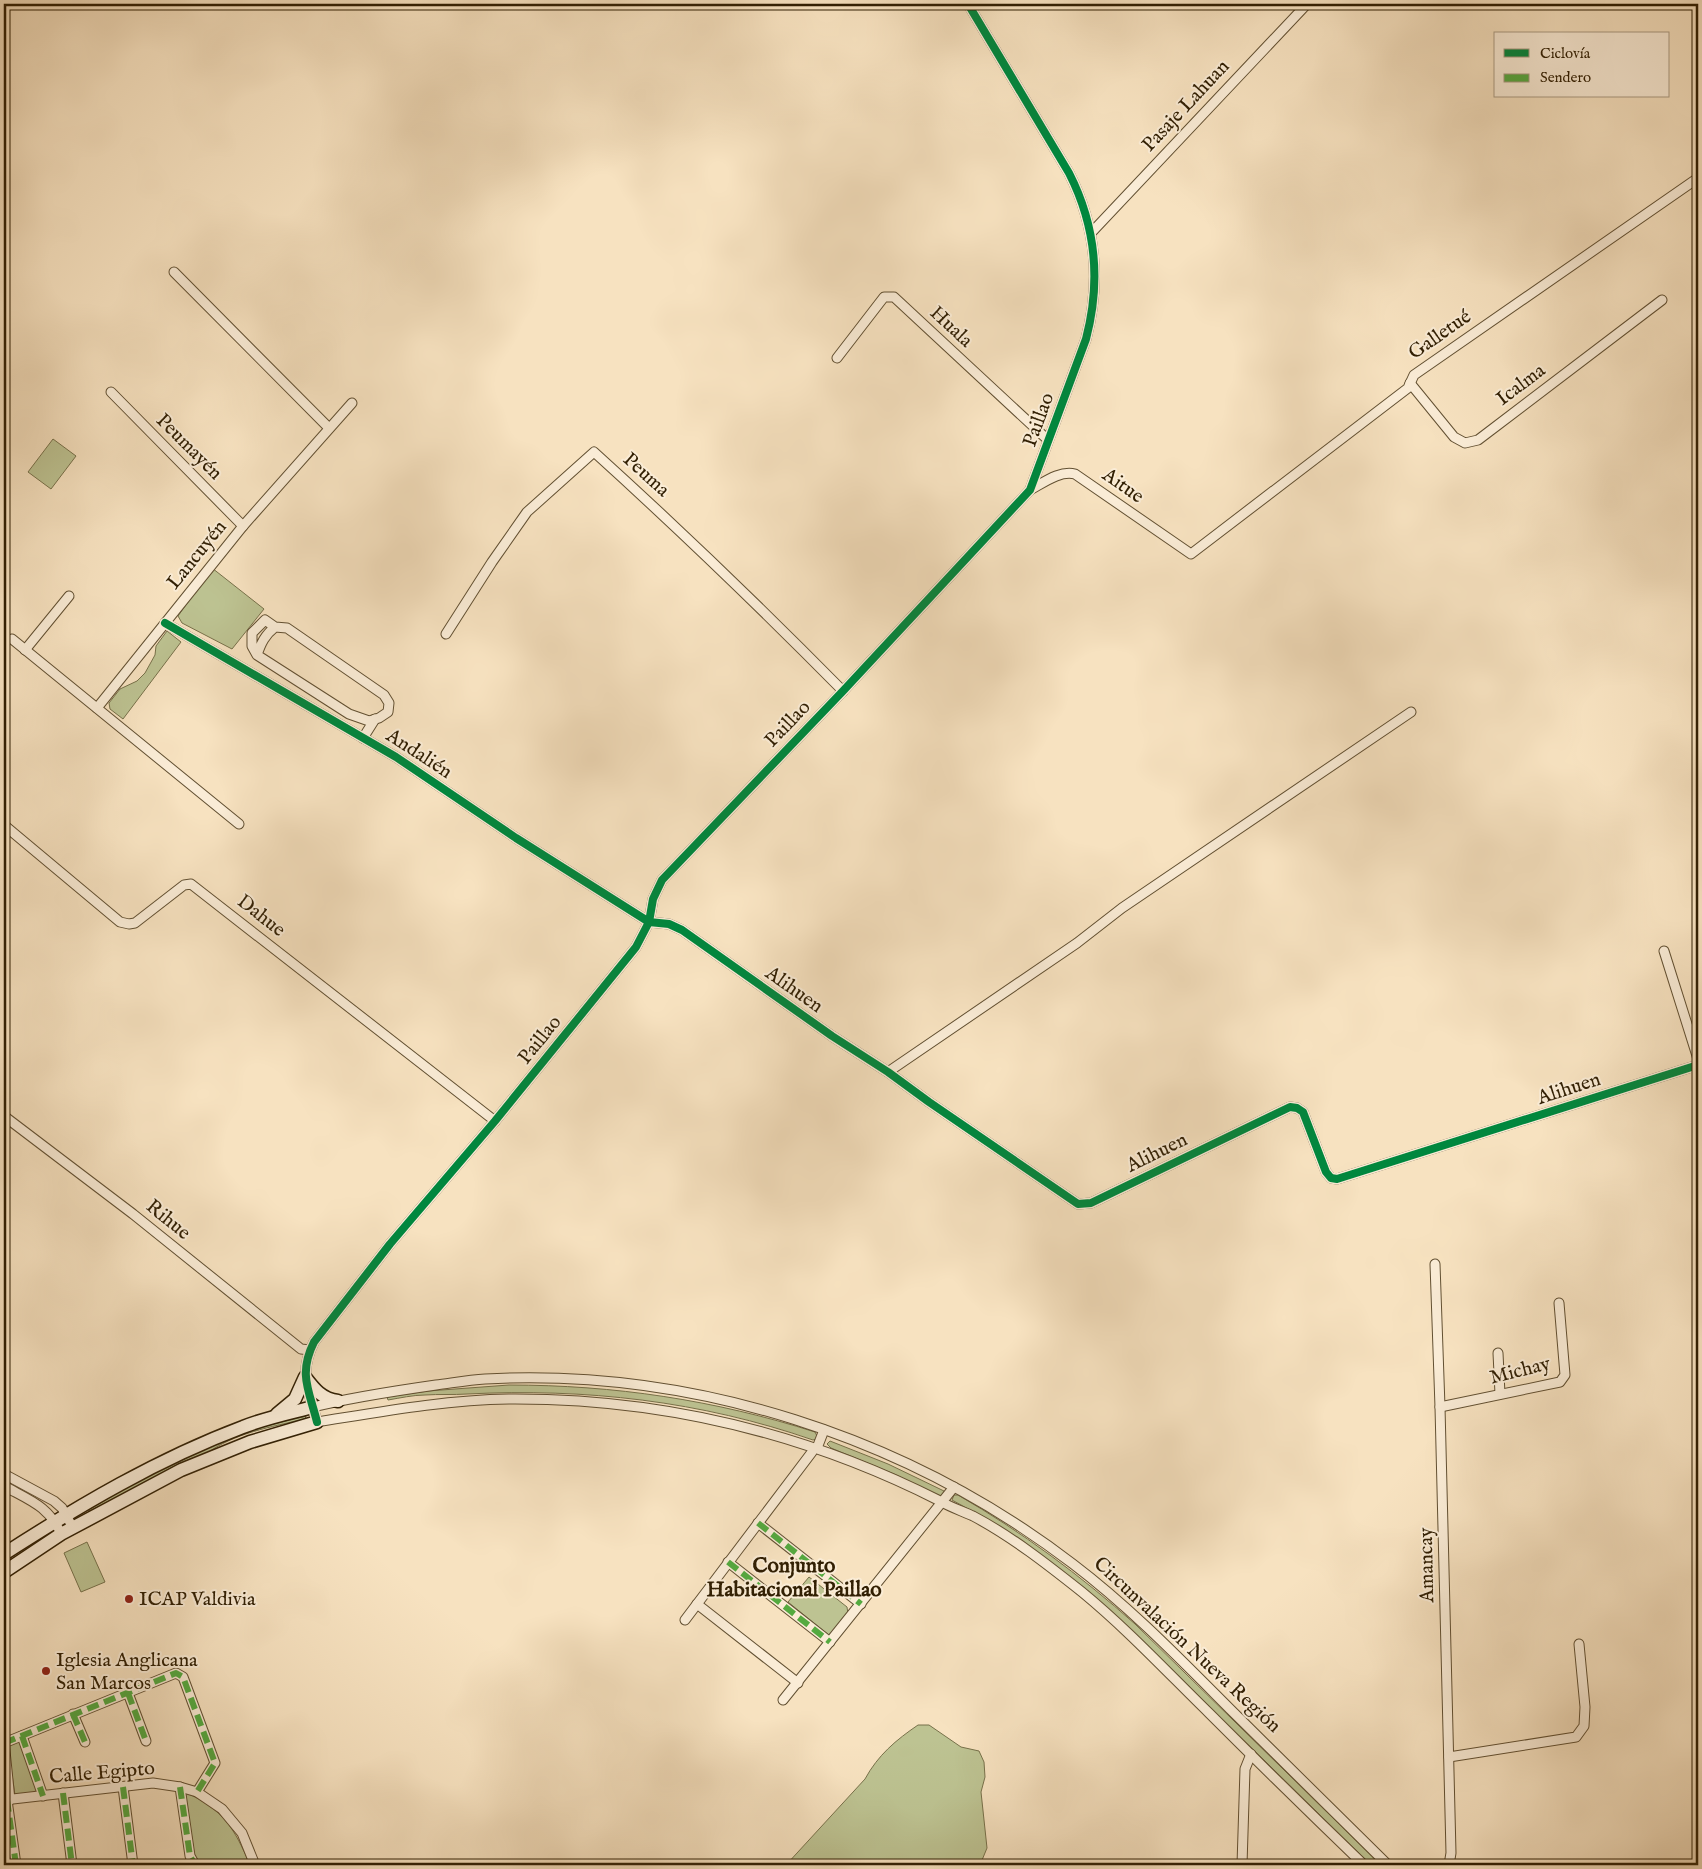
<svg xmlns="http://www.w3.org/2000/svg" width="1702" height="1869" font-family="'IM FELL English',serif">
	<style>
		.green { fill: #bdc392; stroke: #77714a }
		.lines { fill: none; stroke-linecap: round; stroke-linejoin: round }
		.street-casing { stroke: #625032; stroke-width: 11 }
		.secondary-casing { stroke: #311f03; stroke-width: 15 }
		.street { stroke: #faecd6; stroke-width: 9 }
		.secondary { stroke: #faecd6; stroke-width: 12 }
		.quiet { stroke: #54aa40; stroke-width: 6; stroke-dasharray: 12 6; stroke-linecap: butt }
		.cycleway-casing { stroke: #faecd6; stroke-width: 11 }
		.cycleway { stroke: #00873e; stroke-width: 8 }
		.poi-dot { fill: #8f2418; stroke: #faecd6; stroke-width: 2 }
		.labels { text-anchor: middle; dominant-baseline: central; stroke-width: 4; stroke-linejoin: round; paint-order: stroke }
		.street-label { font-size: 20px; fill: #311f03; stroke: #faecd6 }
		.poi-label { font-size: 20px; fill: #311f03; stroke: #faecd6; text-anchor: start }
		.neighbourhood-label { font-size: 21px; font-weight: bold; fill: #311f03; stroke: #faecd6 }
	</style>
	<rect width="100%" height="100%" fill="#f7e2c0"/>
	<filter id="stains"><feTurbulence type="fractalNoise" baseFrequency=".004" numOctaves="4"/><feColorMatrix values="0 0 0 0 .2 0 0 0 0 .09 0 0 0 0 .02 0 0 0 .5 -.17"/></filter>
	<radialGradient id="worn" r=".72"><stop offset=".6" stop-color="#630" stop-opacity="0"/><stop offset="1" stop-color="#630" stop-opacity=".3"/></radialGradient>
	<g class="green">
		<polygon points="53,439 76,456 51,489 28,472"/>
		<polygon points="212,568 264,609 232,649 182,623 178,616"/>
		<polygon points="167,631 181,642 123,719 110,709 109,703 120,689 137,681 145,673 155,655 156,646"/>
		<path d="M509,1385c105,0 206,15 306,47l2,4 -1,3 -3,1c-112,-39 -228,-52 -346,-46 -14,1 -28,0 -42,1 -12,0 -25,3 -37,5l-1,-3 41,-6z"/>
		<path d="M306,1416l-1,3c-34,8 -71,14 -99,35l-114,57 -4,-1 1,-3 47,-27 86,-40 43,-14z"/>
		<polygon points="830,1441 888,1464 944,1491 944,1496 940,1497 894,1474 831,1448 827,1444"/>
		<path d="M954,1495h4c64,37 122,80 177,129l246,241h-10l-244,-239 -31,-28 -115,-82 -29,-16z"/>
		<polygon points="87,1542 105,1582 81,1592 64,1553"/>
		<polygon points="809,1577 847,1607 848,1614 830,1636 788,1602"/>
		<path d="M918,1725h11l32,22 18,4 5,11 1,15 -4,15 6,56 -7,17h-194l79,-86c13,-24 31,-39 53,-54z"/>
		<polygon points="17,1742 20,1743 38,1788 36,1792 15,1795 8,1746"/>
		<path d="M185,1792c38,18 49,35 65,73h-50l-5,-6z"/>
	</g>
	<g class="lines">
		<defs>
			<g id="street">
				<path d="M968,4l101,169c27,53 32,109 17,166l-56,151 -187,201 -181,189 -9,19 -4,23 -13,25 -141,174 -105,123 -76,98c-16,32 -5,48 3,80 63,-10 127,-22 192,-23 152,-1 295,33 431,102 10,6 22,10 33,15 38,20 75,49 109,76 45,37 85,80 127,121 51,51 103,102 155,152"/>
				<polyline points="1091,233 1307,4"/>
				<polyline points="174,272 329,428"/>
				<polyline points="837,358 884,297 894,297 1048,440"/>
				<polyline points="1410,383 1454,437 1465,443 1478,440 1662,300"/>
				<polyline points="111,392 243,526"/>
				<path d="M1030,490c13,-7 30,-20 45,-16l116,80 217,-166 6,-13 284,-197"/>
				<polyline points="165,623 396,757 516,838 649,922 669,924 682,930 832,1036 888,1072 929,1102 1078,1204 1091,1203 1290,1107 1297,1108 1303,1112 1326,1172 1331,1178 1337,1179 1698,1065"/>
				<path d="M446,634l46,-72 35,-50 67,-60c85,77 168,157 249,239"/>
				<polyline points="12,639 239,824"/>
				<polyline points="25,650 69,596"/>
				<path d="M257,655c4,-12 8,-20 18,-28l12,1 97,67 5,8 -1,9 -9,6 -10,3 -20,-7 -92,-59 -5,-9v-13l13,-13 10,7"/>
				<polyline points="97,708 243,526 352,403"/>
				<polyline points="363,738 375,719"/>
				<polyline points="4,825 120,922 129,924 135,923 184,885 191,884 495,1121"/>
				<polyline points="1664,951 1698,1059"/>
				<polyline points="888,1072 1077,943 1122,908 1411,712"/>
				<polyline points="4,1116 133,1214 301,1349 310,1350"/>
				<polyline points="1435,1264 1440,1407 1451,1853 1449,1865"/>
				<polyline points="1498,1353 1500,1394"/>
				<path d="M313,1407c40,-10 81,-16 123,-22 16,-2 33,-5 49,-6 209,-11 422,58 588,185 58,44 109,97 160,148 52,51 104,102 155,153"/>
				<polyline points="1440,1407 1560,1382 1565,1375 1559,1303"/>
				<polyline points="817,1448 824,1430"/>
				<polyline points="4,1474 54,1501 62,1508 73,1528"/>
				<path d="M4,1486c25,14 45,20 57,48"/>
				<polyline points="758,1523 861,1604"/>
				<polyline points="728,1562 830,1642"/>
				<polyline points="697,1604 798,1683"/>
				<polyline points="685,1620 812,1452"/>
				<polyline points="128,1693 146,1741"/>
				<polyline points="783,1700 954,1487"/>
				<polyline points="73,1714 85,1742"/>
				<polyline points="22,1736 43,1796"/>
				<polyline points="4,1741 10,1800"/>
				<polyline points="4,1743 176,1673 183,1677 215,1763 197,1792"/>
				<polyline points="1449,1757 1576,1737 1584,1726 1585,1707 1579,1644"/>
				<polyline points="123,1787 133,1865"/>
				<polyline points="180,1787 190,1856 195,1865"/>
				<polyline points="63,1793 72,1865"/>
				<polyline points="4,1800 153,1783 180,1787 197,1792 222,1809 242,1833 255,1865"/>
				<polyline points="7,1800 16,1865"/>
				<polyline points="1242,1865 1245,1769 1251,1754"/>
			</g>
			<g id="secondary">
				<path d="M277,1414l18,-15 10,-22c9,12 17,22 33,24"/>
				<path d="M4,1554c76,-49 154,-95 239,-127 22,-9 47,-14 70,-20"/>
				<polyline points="4,1572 61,1534 181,1470 250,1442 317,1422"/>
			</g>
		</defs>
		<use href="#street" class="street-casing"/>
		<use href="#secondary" class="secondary-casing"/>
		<use href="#street" class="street"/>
		<use href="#secondary" class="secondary"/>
		<g class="quiet">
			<polyline points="758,1523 861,1604"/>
			<polyline points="728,1562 830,1642"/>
			<polyline points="128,1693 146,1741"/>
			<polyline points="73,1714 85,1742"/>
			<polyline points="22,1736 43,1796"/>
			<polyline points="4,1743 176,1673 183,1677 215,1763 197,1792"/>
			<polyline points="123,1787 133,1865"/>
			<polyline points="180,1787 190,1856 195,1865"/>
			<polyline points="63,1793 72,1865"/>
			<polyline points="7,1800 16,1865"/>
		</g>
		<defs>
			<g id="cycleway">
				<polyline points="165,623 396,757 516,838 649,922 669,924 682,930 832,1036 888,1072 929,1102 1078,1204 1091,1203 1290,1107 1297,1108 1303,1112 1326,1172 1331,1178 1337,1179 1698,1065"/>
				<path d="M317,1422c-8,-32 -19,-48 -3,-80l76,-98 105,-123 141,-174 13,-25 4,-23 9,-19 181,-189 187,-201 56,-151c15,-57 10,-113 -17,-166l-101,-169"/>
			</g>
		</defs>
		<use href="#cycleway" class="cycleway-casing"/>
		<use href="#cycleway" class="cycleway"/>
	</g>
	<g class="poi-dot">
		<circle cx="129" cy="1599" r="5"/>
		<circle cx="46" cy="1671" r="5"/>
	</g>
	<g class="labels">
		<g class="street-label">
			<text transform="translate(1186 106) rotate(-47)">Pasaje Lahuan</text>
			<text transform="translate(951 327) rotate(43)">Huala</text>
			<text transform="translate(1440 335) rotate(-35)">Galletué</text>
			<text transform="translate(1521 385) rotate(-37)">Icalma</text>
			<text transform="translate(1039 420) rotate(-70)">Paillao</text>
			<text transform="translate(189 447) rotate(45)">Peumayén</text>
			<text transform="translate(646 475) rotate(42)">Peuma</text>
			<text transform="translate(1123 486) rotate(35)">Aitue</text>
			<text transform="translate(197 555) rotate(-51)">Lancuyén</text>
			<text transform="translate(788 724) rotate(-46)">Paillao</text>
			<text transform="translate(419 754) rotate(33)">Andalién</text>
			<text transform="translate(261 916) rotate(38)">Dahue</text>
			<text transform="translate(794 990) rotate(35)">Alihuen</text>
			<text transform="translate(540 1040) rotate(-51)">Paillao</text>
			<text transform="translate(1569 1089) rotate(-18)">Alihuen</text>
			<text transform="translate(1157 1153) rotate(-26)">Alihuen</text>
			<text transform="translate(168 1220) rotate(39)">Rihue</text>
			<text transform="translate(1520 1371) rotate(-14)">Michay</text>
			<text transform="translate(1427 1565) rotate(-91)">Amancay</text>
			<text transform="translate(1187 1645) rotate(43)">Circunvalación Nueva Región</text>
			<text transform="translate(102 1773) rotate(-5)">Calle Egipto</text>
		</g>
		<g class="poi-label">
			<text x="139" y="1599">ICAP Valdivia</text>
			<text x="56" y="1660">Iglesia Anglicana<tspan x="56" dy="23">San Marcos</tspan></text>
		</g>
		<g class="neighbourhood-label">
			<text x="794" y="1566">Conjunto<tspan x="794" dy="24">Habitacional Paillao</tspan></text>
		</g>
	</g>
	<rect width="1702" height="1869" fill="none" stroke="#f7e2c0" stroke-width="20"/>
	<rect x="5" y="5" width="1692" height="1859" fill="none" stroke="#311f03" stroke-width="2.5"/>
	<rect x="10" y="10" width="1682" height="1849" fill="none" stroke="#311f03"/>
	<rect x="1494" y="32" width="175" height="65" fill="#faecd6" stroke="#aa9a82"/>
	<rect x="1504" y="49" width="25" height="8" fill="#00873e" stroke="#aa9a82"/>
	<text x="1540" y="58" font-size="15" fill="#311f03">Ciclovía</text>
	<rect x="1504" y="74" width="25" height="8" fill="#54aa40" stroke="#aa9a82"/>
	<text x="1540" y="82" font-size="15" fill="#311f03">Sendero</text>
	<rect width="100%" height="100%" filter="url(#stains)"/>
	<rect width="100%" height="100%" fill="url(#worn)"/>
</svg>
